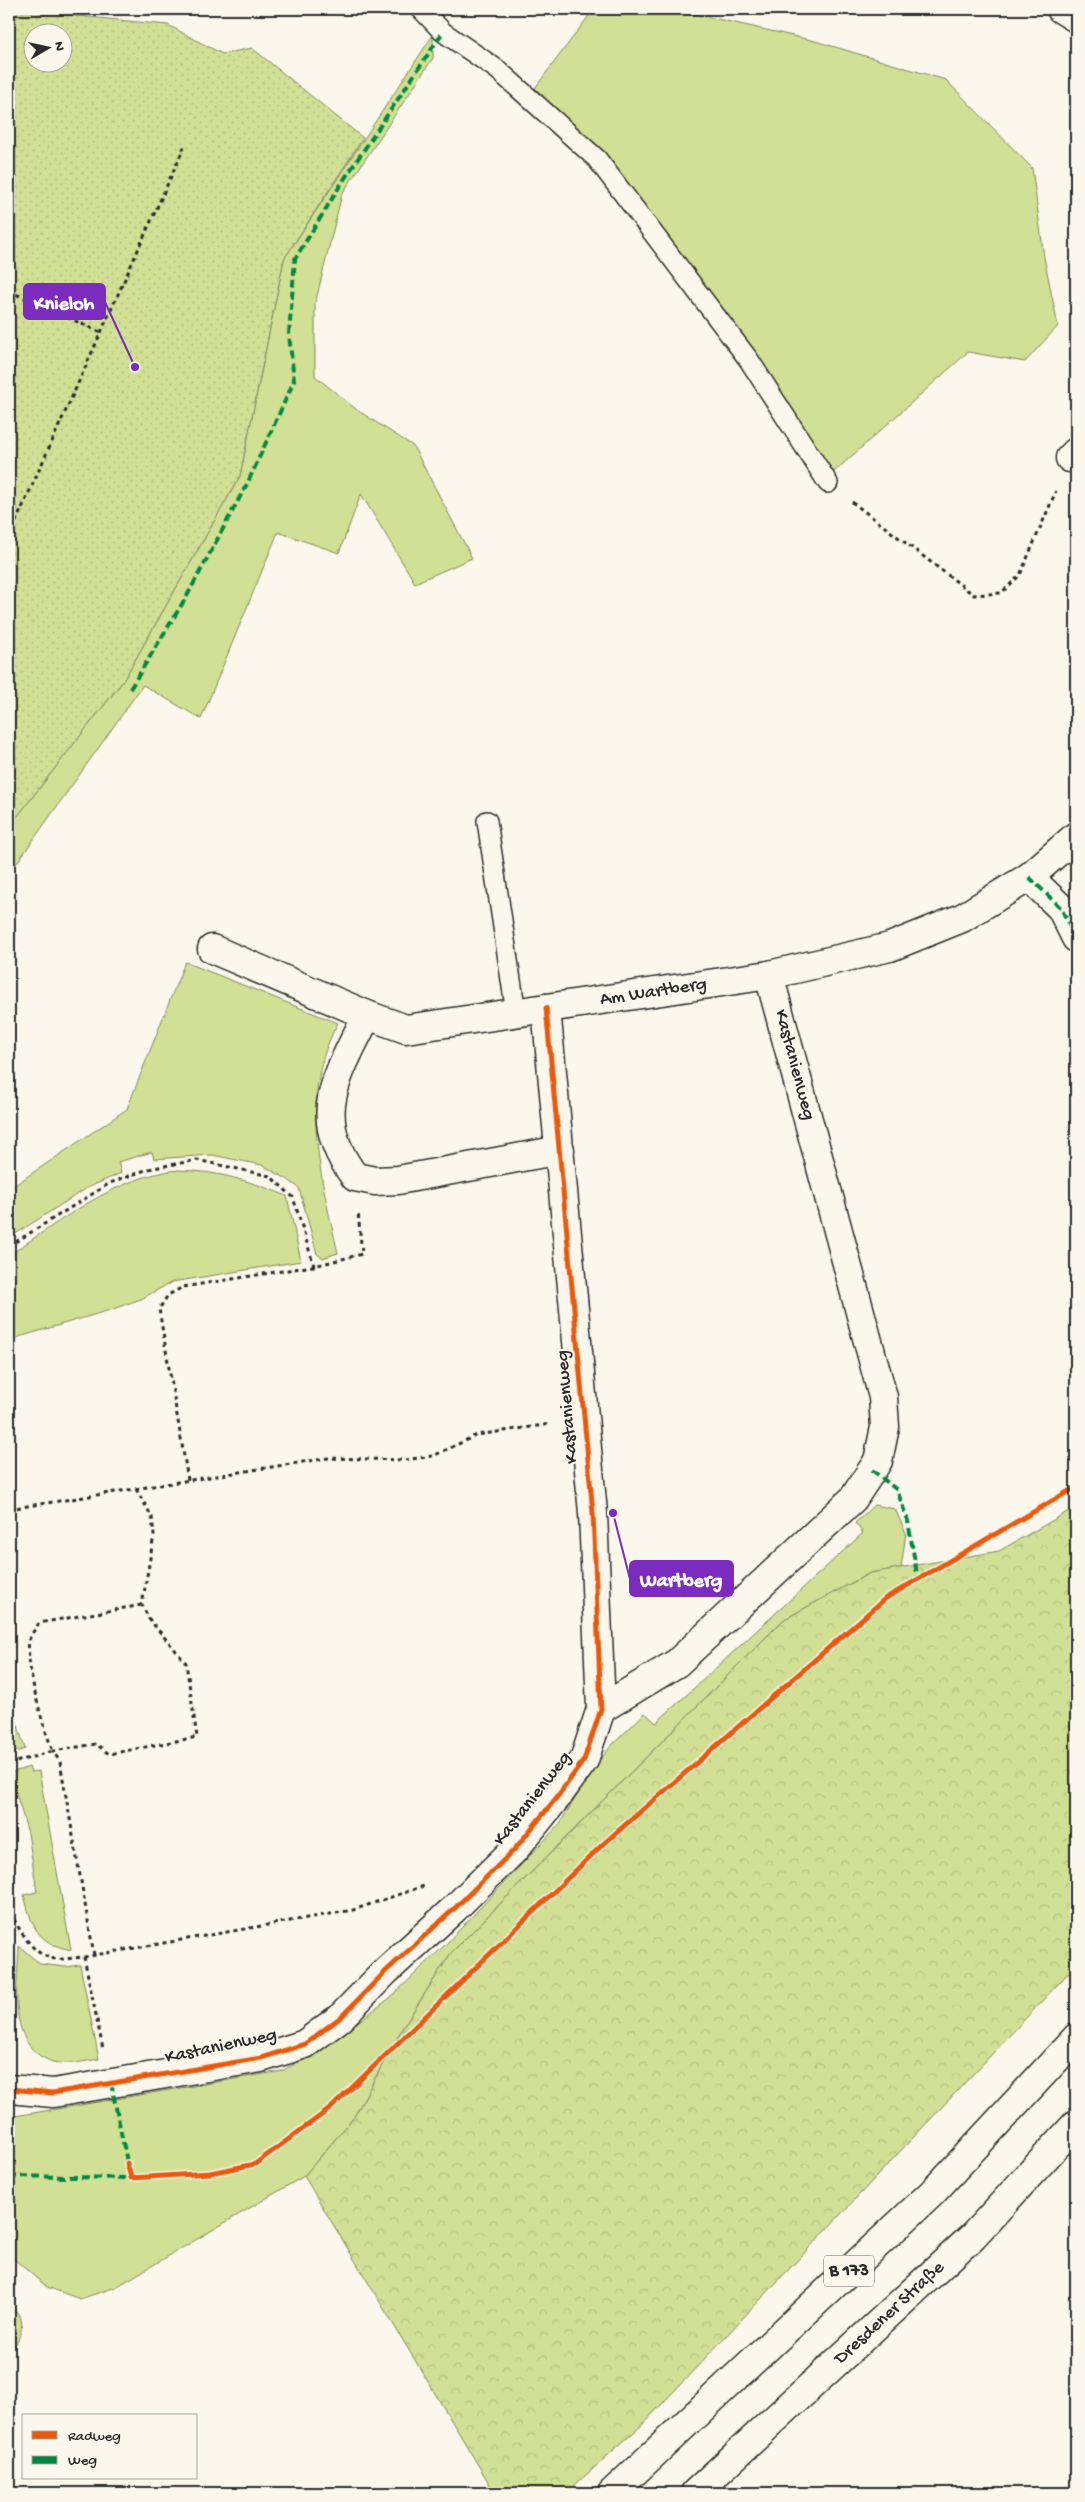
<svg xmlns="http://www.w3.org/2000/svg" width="1085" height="2502" font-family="'Gochi Hand',sans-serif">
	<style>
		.green { fill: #d1e094; stroke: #7e8660 }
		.forest { fill: url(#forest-crowns); stroke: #7e8660 }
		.garden { fill: url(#garden-dots); stroke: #7e8660; fill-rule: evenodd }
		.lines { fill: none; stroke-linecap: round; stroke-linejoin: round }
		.service-casing { stroke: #2b2b2b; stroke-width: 22 }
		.minor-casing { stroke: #2b2b2b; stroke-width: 31 }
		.primary-casing { stroke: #2b2b2b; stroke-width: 31 }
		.path { stroke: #2b2b2b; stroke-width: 3; stroke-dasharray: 4 4; stroke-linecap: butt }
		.service { stroke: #fbf7ec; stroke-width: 19 }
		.minor { stroke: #fbf7ec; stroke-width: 28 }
		.primary { stroke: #fbf7ec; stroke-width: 28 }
		.quiet { stroke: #00873e; stroke-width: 4; stroke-dasharray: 8 4; stroke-linecap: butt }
		.cycleway-casing { stroke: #fbf7ec; stroke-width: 8 }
		.cycleway { stroke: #e8590c; stroke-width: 5 }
		.labels { text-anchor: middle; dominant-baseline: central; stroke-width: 4; stroke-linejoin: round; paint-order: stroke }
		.shield { fill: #fbf7ec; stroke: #696865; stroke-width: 1 }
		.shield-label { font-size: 18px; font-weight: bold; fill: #2b2b2b }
		.street-label { font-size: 19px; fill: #2b2b2b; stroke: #fbf7ec }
		.leader { fill: none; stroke: #7b2cbf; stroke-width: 2 }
		.callout-dot { fill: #7b2cbf; stroke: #fbf7ec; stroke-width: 2 }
		.callout { fill: #7b2cbf; stroke: #7b2cbf; stroke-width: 2 }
		.callout-label { font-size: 20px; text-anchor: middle; font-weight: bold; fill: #fff }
	</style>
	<defs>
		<pattern id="forest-crowns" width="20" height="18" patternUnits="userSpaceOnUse" patternTransform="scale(1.25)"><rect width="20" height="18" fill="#d1e094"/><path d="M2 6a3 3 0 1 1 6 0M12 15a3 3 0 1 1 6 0" fill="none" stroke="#b4c080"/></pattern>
		<pattern id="garden-dots" width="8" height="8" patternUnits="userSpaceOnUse" patternTransform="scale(1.25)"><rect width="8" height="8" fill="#d1e094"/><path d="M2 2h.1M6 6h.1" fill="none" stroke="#b4c080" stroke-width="1.8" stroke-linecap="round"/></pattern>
	</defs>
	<rect width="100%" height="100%" fill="#fbf7ec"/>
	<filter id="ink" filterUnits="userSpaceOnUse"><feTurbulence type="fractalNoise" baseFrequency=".02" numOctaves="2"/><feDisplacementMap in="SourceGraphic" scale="10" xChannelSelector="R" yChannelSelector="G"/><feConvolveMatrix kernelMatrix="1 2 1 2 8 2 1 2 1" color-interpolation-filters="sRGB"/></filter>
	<g filter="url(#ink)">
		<g class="green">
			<polygon points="594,9 673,9 815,41 946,80 1032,168 1044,257 1058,326 1025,362 968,352 834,472 604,156 535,88"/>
			<polygon points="433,35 433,58 342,194 315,304 315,376 357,410 413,446 472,558 415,583 361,494 339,553 278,532 201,719 143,685 9,874 9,827 123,681 240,476 284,259"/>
			<path d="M185,962l153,61c-40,69 -17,157 0,230l-15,5 -6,-4 -18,-66 -12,-9 -25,-14 -50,-10 -58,4 -2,-7 -34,10 3,11 -34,15 -78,50v-49l118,-80z"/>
			<path d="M178,1170c39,1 73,11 109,26l14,65 -129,21 -31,17 -31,11 -101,30v-85c52,-34 105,-78 169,-85z"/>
			<polygon points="874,1505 895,1509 906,1533 901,1568 870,1573 783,1620 451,1953 402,2029 354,2117 304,2176 116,2287 80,2299 47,2287 9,2255 9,2117 282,2071 323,2048 390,1998 443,1947 559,1825 594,1767 611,1746 645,1713 656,1723 863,1533 855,1523"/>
			<polygon points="9,1696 25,1749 9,1754"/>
			<path d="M29,1767l2,5 8,-1 32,179c-35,-7 -39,-24 -47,-55l13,-3 -9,-59 -18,-60z"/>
			<path d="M19,1946l21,18 25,3 15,-2 19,94c-13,2 -33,7 -46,3 -48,-16 -35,-78 -34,-116z"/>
			<path d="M9,2304c3,3 9,8 11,13 5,10 -2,28 -11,33z"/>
		</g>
		<polygon class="forest" points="1076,1507 1076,1965 643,2424 566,2493 495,2493 304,2176 354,2117 402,2029 451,1953 783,1620 870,1573 999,1551"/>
		<path class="garden" d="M9,9l159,16 54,29 30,-6 111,90 -79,121 -44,217 -117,205 -114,146zM32,32h30v30h-30z"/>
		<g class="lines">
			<defs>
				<g id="service">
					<polyline points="421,9 443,32 498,70 597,159 749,360 828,483"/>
					<polyline points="487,821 516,1013"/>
				</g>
				<g id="minor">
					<polyline points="1061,9 1076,18"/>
					<polyline points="1070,458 1076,452"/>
					<polyline points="1029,877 1061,908 1076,938"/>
					<path id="s1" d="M212,949l155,66 39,14 363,-54 121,-28 72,-29 67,-41 47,-41"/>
					<path d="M367,1015c-29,60 -59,101 -12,162l20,4 23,-1 162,-30"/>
					<polyline points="601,1709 677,1663 853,1499 878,1461 885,1427 883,1397 769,975"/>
					<polyline points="9,2089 53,2093 261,2058 305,2044 341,2017 386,1971 454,1909 514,1850 557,1797 584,1760 601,1709 593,1513 546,1008"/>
				</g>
				<g id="primary">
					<polyline points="612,2493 932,2193 1076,2038"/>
					<path id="s2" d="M695,2493l278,-257 103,-112"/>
				</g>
			</defs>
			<use href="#service" class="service-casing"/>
			<use href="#minor" class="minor-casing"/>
			<use href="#primary" class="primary-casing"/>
			<g class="path">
				<polyline points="9,291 100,332"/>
				<polyline points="852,502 974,595 1001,593 1020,575 1056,491"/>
				<polyline points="9,537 186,143"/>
				<polyline points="9,1246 110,1183 148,1169 197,1160 270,1176 293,1197 314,1266 362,1254 358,1212"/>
				<polyline points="188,1480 159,1309 168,1295 183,1287 313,1266"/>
				<polyline points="9,1509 328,1458 404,1460 433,1456 477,1435 551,1424"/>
				<path d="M9,1764l44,-13c-10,-24 -28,-86 -24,-111 2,-6 7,-12 10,-17l103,-18"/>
				<path d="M9,1914h2c10,18 22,43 46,45 8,1 19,-2 27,-2l269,-47 71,-24"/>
				<polyline points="94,1955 60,1762 53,1751 96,1744 109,1754 197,1737 186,1663 149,1619 142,1605 154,1535 152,1517 136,1489"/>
				<polyline points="84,1957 103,2049"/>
			</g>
			<use href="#service" class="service"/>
			<use href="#minor" class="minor"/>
			<use href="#primary" class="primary"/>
			<g class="quiet">
				<polyline points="130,689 187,596 248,482 294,381 289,334 295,259 343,181 443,32"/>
				<polyline points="1029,877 1061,908 1076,938"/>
				<polyline points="872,1470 897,1490 908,1521 918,1580"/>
				<polyline points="111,2083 128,2167"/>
				<polyline points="9,2176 131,2178"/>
			</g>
			<defs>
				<g id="cycleway">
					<polyline points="9,2089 53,2093 261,2058 305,2044 341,2017 386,1971 454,1909 514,1850 557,1797 584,1760 601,1709 593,1513 546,1008"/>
					<polyline points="127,2163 131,2178 210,2173 255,2164 331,2108 601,1846 886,1598 1076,1487"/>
				</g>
			</defs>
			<use href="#cycleway" class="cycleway-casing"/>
			<use href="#cycleway" class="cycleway"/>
		</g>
	</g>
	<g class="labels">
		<rect class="shield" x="824" y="2255.5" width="50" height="31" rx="4"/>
		<g class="shield-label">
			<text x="849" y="2271">B 173</text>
		</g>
		<g class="street-label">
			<text stroke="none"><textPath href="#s1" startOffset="460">Am Wartberg</textPath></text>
			<text transform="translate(794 1065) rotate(75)">Kastanienweg</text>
			<text transform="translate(568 1407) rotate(-95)">Kastanienweg</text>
			<text transform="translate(533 1799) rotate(-52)">Kastanienweg</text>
			<text transform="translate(221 2047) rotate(-12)">Kastanienweg</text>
			<text stroke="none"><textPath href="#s2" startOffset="265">Dresdener Straße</textPath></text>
		</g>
	</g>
	<path class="leader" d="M135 367L105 302M613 1513L630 1579"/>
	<g class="callout-dot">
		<circle cx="135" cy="367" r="5"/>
		<circle cx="613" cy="1513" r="5"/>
	</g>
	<g class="callout">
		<rect x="24" y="284" width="81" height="35" rx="5"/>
		<rect x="630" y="1561" width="103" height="35" rx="5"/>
	</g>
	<g class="callout-label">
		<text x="64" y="309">Knieloh</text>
		<text x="681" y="1586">Wartberg</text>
	</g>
	<rect width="1085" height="2502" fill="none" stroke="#fbf7ec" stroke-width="30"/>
	<rect x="15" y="15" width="1055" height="2472" fill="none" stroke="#2b2b2b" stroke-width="2" filter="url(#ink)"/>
	<rect x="22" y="2414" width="175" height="65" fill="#fbf7ec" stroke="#a8a59f"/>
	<rect x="32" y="2431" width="25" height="8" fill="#e8590c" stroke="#a8a59f"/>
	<text x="68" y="2440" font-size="15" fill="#2b2b2b">Radweg</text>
	<rect x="32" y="2456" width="25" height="8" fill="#00873e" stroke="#a8a59f"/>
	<text x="68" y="2464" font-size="15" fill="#2b2b2b">Weg</text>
	<g transform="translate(48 48) rotate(81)"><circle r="24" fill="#fbf7ec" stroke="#a8a59f"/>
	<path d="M0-4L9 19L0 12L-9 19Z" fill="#2b2b2b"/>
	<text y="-8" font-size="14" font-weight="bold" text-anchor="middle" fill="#2b2b2b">N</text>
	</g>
</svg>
